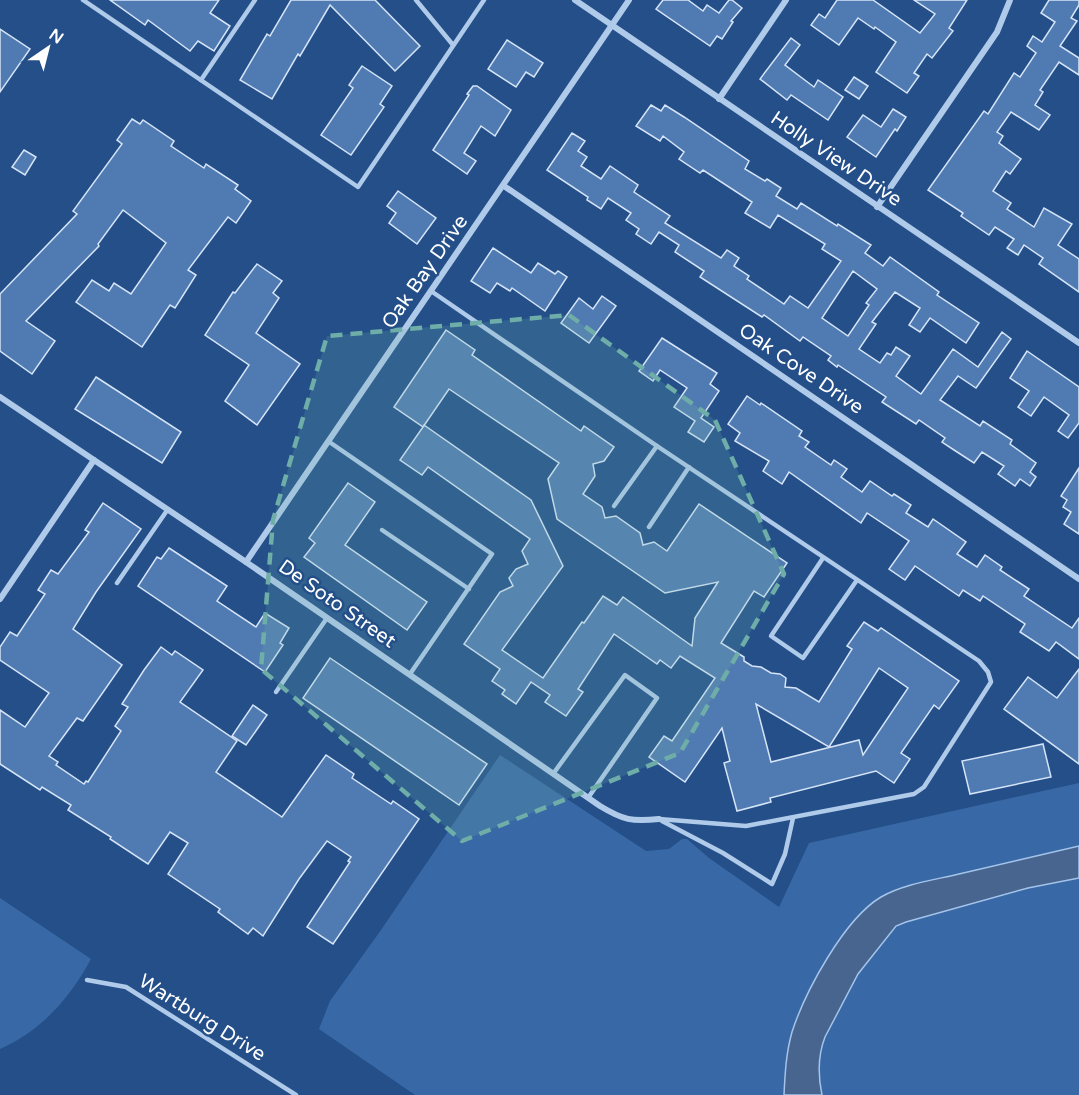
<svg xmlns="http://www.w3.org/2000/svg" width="1079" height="1095" font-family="'Varela Round',sans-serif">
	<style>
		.green { fill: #3869a6 }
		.water { fill: #47658f; stroke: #a5c4ea; stroke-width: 1.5 }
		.building { fill: #507bb2; stroke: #d5e4f7; stroke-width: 1.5; fill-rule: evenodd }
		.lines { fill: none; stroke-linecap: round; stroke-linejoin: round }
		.service { stroke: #b0caea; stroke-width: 4.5 }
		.minor { stroke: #b0caea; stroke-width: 6 }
		.marked { fill: #6fada8; fill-opacity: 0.2; stroke: #6fada8; stroke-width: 4.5; stroke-dasharray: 12 8; stroke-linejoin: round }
		.labels { text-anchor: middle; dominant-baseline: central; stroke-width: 5; stroke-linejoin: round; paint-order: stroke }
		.street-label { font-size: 20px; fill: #fff; stroke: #244f89 }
	</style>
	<rect width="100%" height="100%" fill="#244f89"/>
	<g class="green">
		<polygon points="500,755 646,851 669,849 682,839 687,839 709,858 779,907 809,843 1079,783 1079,1095 415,1095 319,1029 330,1001 381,930"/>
		<path d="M0,898l91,61c-21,39 -50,72 -91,90z"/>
	</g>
	<path class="water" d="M1079,846v32l-51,10 -122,34 -10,4 -38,48 -33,63c-7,18 -7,39 -3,58h-38c1,-21 2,-42 8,-63 13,-40 52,-113 89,-135 23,-13 53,-17 78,-23 40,-9 80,-19 120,-28z"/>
	<g class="building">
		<polygon points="110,0 219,0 210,13 230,26 214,51 198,41 190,51 148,20 145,25"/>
		<polygon points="291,0 375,0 420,46 395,71 330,5 300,56 298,54 272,99 240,80 267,34 270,36"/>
		<polygon points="663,0 688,0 703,11 707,5 719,13 729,0 732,0 742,8 731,21 733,22 722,39 717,36 710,46 656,9"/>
		<polygon points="837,0 873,0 920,33 935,14 914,0 967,0 949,28 953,31 932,58 927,54 914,73 919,76 907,93 876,72 896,42 875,27 874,29 858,18 839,45 811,25 819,14 825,18"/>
		<polygon points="1049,0 1079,0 1079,5 1071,18 1077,21 1060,46 1079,58 1079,75 1059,62 1040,90 1043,92 1035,105 1050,115 1039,130 1011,112 997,132 1003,136 999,143 1021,159 1010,174 1006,171 993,191 1011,203 1007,209 1034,227 1044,208 1072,224 1058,245 1079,259 1079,292 1039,264 1043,258 1024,245 1018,255 1007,248 1014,239 995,227 989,235 961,216 963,213 928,190 984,111 988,114 1014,73 1020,77 1036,53 1027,46 1033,36 1042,42 1055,22 1041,13"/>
		<polygon points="0,29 30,49 0,92"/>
		<polygon points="791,38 800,45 785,65 814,87 818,80 843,97 828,120 791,95 787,100 760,79"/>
		<polygon points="507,40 543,63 534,77 526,72 516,87 488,69"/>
		<polygon points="362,66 392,86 380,104 384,107 351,155 321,135 353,88 349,85"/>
		<polygon points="854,77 868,86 859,99 845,90"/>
		<polygon points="473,86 477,86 511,110 495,136 481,126 464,153 476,161 467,174 433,150 469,95 467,94"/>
		<path d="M651,105l10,6 4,-6 19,12 65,44 -4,8 20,12 2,-2 14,9 -5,8 21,13 4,-6 36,23 1,-2 33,21 -6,8 18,13 7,-9 49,35 -2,3 42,28 -13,20 -36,-25 -10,14 -11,-7 11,-17 -25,-16 -23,30 4,2 -17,25 21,14 7,-10 4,2 5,-8 14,9 -14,20 25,18 32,-45 25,18 24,-35 9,7 -35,49 -18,-12 -18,24 40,26 3,-5 29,19 -2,4 26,19 -6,9 6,5 -6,9 -10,-7 -5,7 -17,-12 6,-8 -22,-14 -8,11 -20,-13 -12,-8 3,-4 -26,-18 -3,4 -34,-22 4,-5 -48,-32 -1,2 -9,-7 3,-4 -28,-19 -3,4 -36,-26 -2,2 -62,-40 4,-6 -29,-19 4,-7 -20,-13 -8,12 -15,-10 3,-5 -13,-9 5,-7 -23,-15 -7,11 -14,-9 1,-3 -41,-27 25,-37 13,8 -7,10 9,6 -6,9 20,13 9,-13 28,19 -4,7 36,24 -5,7 56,35 6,-8 12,8 -5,8 15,10 -2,3 37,25 6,-8 18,12 33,-47 -19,-12 3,-5 -47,-29 -8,13 -25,-15 7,-11 -49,-32 -3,3 -21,-14 5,-7 -21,-16 -3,5 -24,-15zM853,271l24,18 -11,14 3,2 -21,31 -26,-18z"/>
		<polygon points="893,109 906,117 897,131 895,129 876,157 847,137 863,115 881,127"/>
		<polygon points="132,119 140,124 143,120 174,141 171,146 204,168 206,164 238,185 235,189 251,201 236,223 228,217 188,270 196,275 175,308 170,305 142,347 76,302 92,280 109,291 114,283 131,294 166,243 123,210 98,244 99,246 26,321 55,341 32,374 0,351 0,294 77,214 73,211 122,144 117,140"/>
		<polygon points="24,150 36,157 25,175 12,167"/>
		<polygon points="398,191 436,218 417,244 389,223 396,213 387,206"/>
		<polygon points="493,248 531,273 538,263 555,274 558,271 567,277 545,311 512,288 510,291 497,283 490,293 471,281"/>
		<polygon points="257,264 282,281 273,293 279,298 256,333 300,364 257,425 225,401 249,365 205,335 233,292 235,293"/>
		<polygon points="602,296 616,306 589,343 561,323 579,298 593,309"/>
		<path d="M446,330l29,20 -3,5 109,76 3,-5 30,21 -10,14 -11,3 2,12 -12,18 19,13 3,11 11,-2 24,17 3,12 11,-3 13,9 32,-47 88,59 -23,34 -10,-6 -33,52 23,14v4l8,5 9,1 10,6 9,1 6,4 -1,9 11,1 23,14 33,-53 -5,-3 17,-24 14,9 3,-3 78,53 -20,28 -5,-4 -33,48 9,6 -16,24 -18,-12 -106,27 1,4 -34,9 -13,-48 6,-2 -8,-33 -37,54 -36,-25 15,-21 8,5 43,-63 -35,-22 -9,12 -11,-8 -3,4 -43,-30 -36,55 5,3 -17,24 -21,-14 5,-7 -19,-13 -15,22 -14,-10 3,-4 -13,-9 8,-12 -36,-25 36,-52 13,-6 -4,-8 7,-9 12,-5 -6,-13 8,-12 -102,-72 -6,8 -22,-15 23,-33 -29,-20zM449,389l110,74 -11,16 9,40 108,74 53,-11 -23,36 -3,28 -69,-49 -6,8 -14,-9 -19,27 -2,-1 -39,56 -41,-28 61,-84 -32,-66 -107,-75 -1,2zM879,668l29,20 -45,67 -4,-15 -88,22 -15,-58 73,43z"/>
		<polygon points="662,338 717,373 710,384 719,391 701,418 714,427 704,442 688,432 695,421 674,407 687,388 660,370 653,381 639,371"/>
		<polygon points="1027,351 1079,387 1079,423 1068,438 1058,431 1069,415 1044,397 1031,416 1018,407 1029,391 1010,378"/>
		<polygon points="96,377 181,432 162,463 75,409"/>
		<polygon points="747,396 760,405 761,403 802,431 799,436 809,442 805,447 831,465 834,460 847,469 841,477 862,492 870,481 892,496 894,494 911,505 906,513 928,527 933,519 966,542 957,554 977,567 985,555 1002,567 1000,570 1029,589 1024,596 1072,628 1079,618 1079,659 1056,642 1049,651 1020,632 1025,624 983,596 980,601 963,590 959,596 915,566 905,580 889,569 909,541 867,513 861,523 789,472 782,484 763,471 769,461 735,441 740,433 728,424"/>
		<polygon points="1079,468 1079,534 1064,524 1071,512 1063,507 1067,500 1061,496"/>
		<polygon points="348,483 375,502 345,545 427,602 407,630 304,557 315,543 309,538"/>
		<polygon points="103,503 141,529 96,592 73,629 122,665 83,721 77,718 49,756 58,762 56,765 84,784 86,781 88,782 121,731 115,726 128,707 122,704 144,670 161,647 172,655 175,651 203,670 180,702 237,741 216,772 282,817 326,755 354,774 352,778 391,804 393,801 419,819 333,944 307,927 350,862 348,861 351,857 327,841 299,879 263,936 253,928 248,934 218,912 220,909 168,874 188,843 170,832 148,864 110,839 111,837 68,810 71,805 42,787 40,790 0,764 0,710 25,727 49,693 0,660 0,647 10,632 17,636 45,594 38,590 51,570 58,574 89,532 85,530"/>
		<polygon points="169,548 227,586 217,601 256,627 265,613 289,628 280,643 283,645 265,672 138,586 157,557 161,559"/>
		<polygon points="330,658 487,764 459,805 303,698"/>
		<polygon points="1079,669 1079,764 1004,709 1028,677 1057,698"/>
		<polygon points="253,705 267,715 246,745 232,736"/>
		<polygon points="1043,744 1051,777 970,794 962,761"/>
	</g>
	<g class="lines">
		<g class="service">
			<polyline points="83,0 358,187 484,0"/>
			<polyline points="416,0 453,45"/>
			<polyline points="201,80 255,0"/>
			<polyline points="431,291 657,446 979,661 988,672 991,682 924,787 914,794 746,826 659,819"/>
			<polyline points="328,441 492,554 410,674"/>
			<polyline points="614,506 657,446"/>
			<polyline points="649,527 689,467"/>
			<polyline points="382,530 469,589"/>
			<polyline points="823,558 771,636 803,658 857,580"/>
			<polyline points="117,583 168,509"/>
			<polyline points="276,692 327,618"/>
			<polyline points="553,774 625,675 657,698 588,798"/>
			<polyline points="662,821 723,853 772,884 785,854 793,818"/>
			<polyline points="87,980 126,987 296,1095"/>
		</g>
		<g class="minor">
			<polyline points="575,0 1079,343"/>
			<polyline points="719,99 786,0"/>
			<polyline points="504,186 1079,579"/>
			<polyline points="877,207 997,32 1010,0"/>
			<path d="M0,397l246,165 354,244c23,14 32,16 59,13"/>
			<polyline points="246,562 629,0"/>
			<polyline points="0,599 94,460"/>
		</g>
	</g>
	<path class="marked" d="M569,315l146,105 69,154 -104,179 -218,88 -201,-172 12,-149 54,-184z"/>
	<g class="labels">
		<g class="street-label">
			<text transform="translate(836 159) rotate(34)">Holly View Drive</text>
			<text transform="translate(425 272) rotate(-55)">Oak Bay Drive</text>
			<text transform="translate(801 369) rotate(34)">Oak Cove Drive</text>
			<text transform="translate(337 604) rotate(35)">De Soto Street</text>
			<text transform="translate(202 1018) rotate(32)">Wartburg Drive</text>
		</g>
	</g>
	<g transform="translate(48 48) rotate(35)" stroke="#244f89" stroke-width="4.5" paint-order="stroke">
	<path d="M0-4.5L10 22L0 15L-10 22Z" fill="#ffffff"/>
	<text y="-9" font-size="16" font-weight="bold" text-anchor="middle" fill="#ffffff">N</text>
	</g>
</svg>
